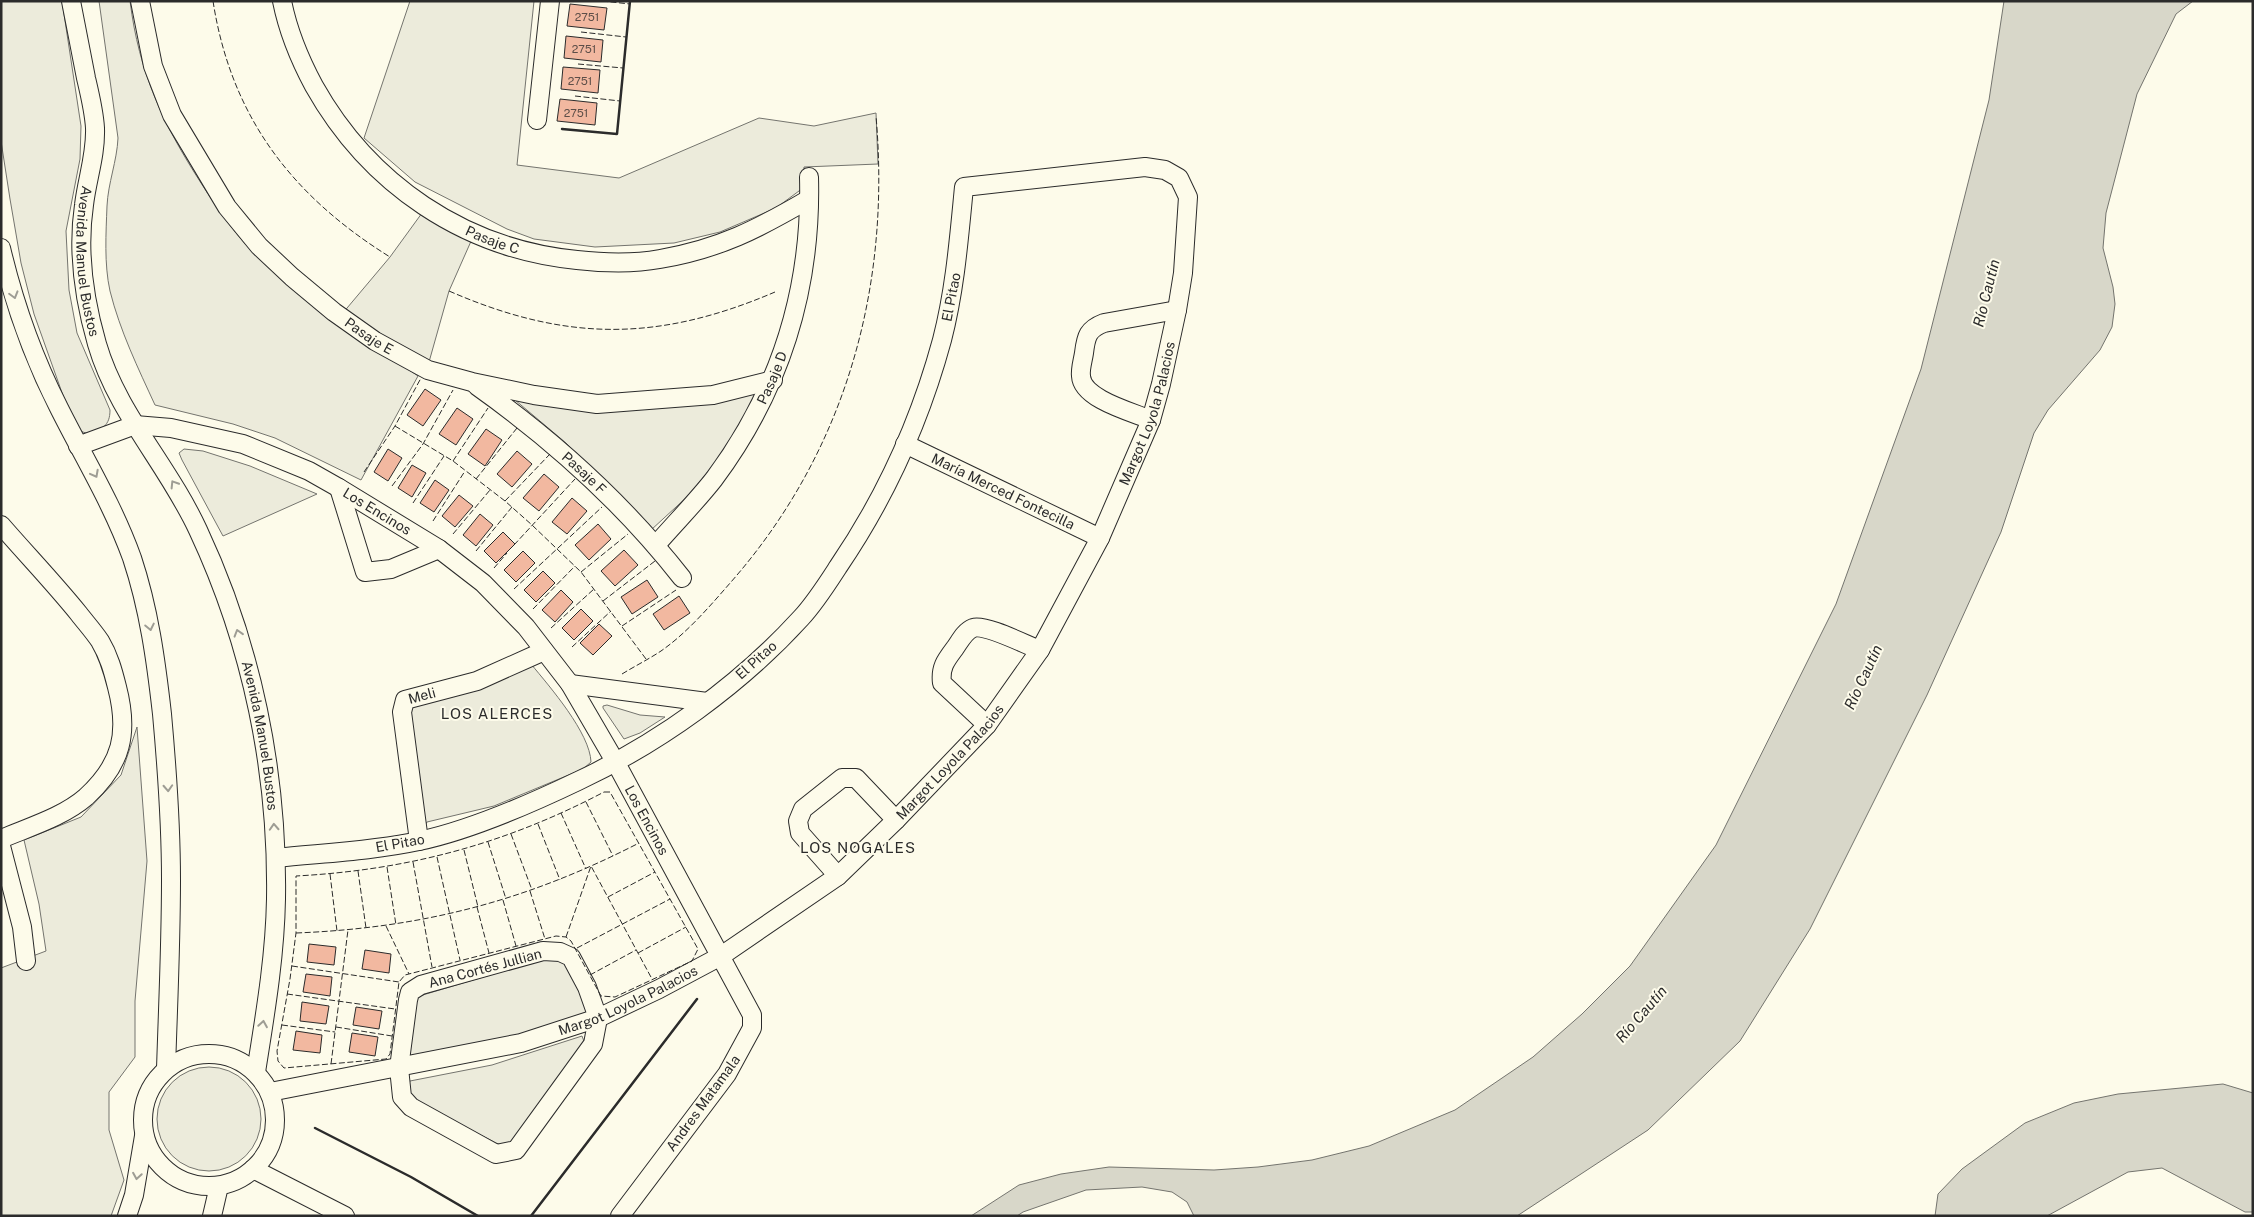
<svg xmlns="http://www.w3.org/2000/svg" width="2254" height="1217" font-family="'Public Sans',sans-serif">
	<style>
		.green { fill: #ecebdb; stroke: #74746e }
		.water { fill: #d8d7c9; stroke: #74746e }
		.building { fill: #f2b8a0; stroke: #2b2b2b }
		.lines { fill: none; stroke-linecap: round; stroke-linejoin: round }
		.minor-casing { stroke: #2b2b2b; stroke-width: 20 }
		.minor { stroke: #fdfbea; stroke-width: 18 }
		.fence { stroke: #2b2b2b; stroke-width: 1; stroke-dasharray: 6 2.5; stroke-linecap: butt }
		.wall { stroke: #2b2b2b; stroke-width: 2.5 }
		.oneway { stroke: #9e9d94 }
		.labels { text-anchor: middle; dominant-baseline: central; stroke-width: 4; stroke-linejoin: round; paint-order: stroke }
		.number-label { font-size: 11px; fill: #5d4e48 }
		.street-label { font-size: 14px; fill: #2b2b2b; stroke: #fdfbea }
		.water-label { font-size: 15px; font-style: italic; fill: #2b2b2b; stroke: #fdfbea }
		.neighbourhood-label { font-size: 15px; letter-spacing: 1px; fill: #2b2b2b; stroke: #fdfbea }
	</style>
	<rect width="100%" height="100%" fill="#fdfbea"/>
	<g class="green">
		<path d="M1,1h61l19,125 -1,33 -14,72 3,59 8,43 33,77c0,16 -8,19 -21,24l-9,-3 -9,-13 -37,-104 -13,-51 -11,-64 -9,-58z"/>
		<path d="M99,1h31c9,72 33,123 71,182 18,28 37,56 61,78 46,44 104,78 156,115l-57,104 -86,-42 -42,-14 -78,-19c-17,-37 -35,-74 -45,-114 -6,-27 -4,-58 -3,-85 1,-23 10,-45 11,-68z"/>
		<polygon points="410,1 534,1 517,165 619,178 759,118 814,126 876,113 878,164 804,167 803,188 776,208 720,232 674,243 595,247 534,239 507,229 415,182 364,138"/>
		<polygon points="422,213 472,239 449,291 429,362 342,314 390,257"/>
		<polygon points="761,389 731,444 688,496 651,530 566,443 515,400 542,405 590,411"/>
		<polygon points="184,449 203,451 250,466 317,494 223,536 182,460 179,453"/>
		<path d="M531,664c19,23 59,69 60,98l-8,7 -89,37 -67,16 -2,3 -16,-116 8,-5z"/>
		<polygon points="607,705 640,715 665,717 640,733 624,739 603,708 603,706"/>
		<polygon points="137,727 147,861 135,1001 135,1057 109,1092 109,1130 124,1180 111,1216 1,1216 1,968 46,951 39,904 24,840 81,817 121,775"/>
		<polygon points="550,957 562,959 573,976 588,1011 582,1015 511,1038 412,1058 406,1049 416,997"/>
		<polygon points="582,1036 585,1044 513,1144 504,1146 496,1143 407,1097 405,1091 410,1081 492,1065"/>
		<circle cx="209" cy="1119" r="52"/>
	</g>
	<g class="water">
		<polygon points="2004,1 2193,1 2176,14 2137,94 2106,213 2103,248 2113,287 2115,304 2112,327 2100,350 2048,410 2034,433 2001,532 1927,695 1810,929 1740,1041 1648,1130 1517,1216 1194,1216 1187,1202 1172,1192 1142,1187 1086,1190 1023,1212 1017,1216 971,1216 1019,1185 1061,1174 1109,1167 1214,1170 1258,1167 1312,1160 1369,1146 1455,1110 1533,1057 1582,1014 1630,966 1716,845 1836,604 1921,369 1989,100"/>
		<polygon points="2223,1084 2253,1093 2253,1212 2245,1212 2162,1168 2128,1172 2047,1216 1935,1216 1938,1194 1962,1169 2025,1123 2074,1103 2118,1094"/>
	</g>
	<g class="building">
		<polygon points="570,4 607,8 604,30 567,26"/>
		<polygon points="566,36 603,40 601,62 564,58"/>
		<polygon points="563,67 600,70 598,93 561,89"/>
		<polygon points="560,99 597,103 595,125 557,121"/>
		<polygon points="425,389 441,400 423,426 407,415"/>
		<polygon points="457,408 473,419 456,445 439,434"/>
		<polygon points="486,429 502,440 485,466 468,454"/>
		<polygon points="388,449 402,458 388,481 374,472"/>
		<polygon points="517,451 532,464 512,487 497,474"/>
		<polygon points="412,465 426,473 412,497 398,488"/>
		<polygon points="544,474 559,487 539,511 523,498"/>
		<polygon points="435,480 449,490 434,512 420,503"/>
		<polygon points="459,495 473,506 455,527 442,516"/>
		<polygon points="572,498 587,511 567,534 552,522"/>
		<polygon points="480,514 493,525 476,546 463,535"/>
		<polygon points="598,524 611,539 589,560 575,545"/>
		<polygon points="503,532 515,544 496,563 484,551"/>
		<polygon points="624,550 638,565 615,586 601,571"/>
		<polygon points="523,551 535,563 516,582 504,570"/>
		<polygon points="543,571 555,583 536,602 524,590"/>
		<polygon points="647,580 658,597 632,614 621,597"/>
		<polygon points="561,590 573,602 555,622 542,610"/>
		<polygon points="679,596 690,613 664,630 653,614"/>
		<polygon points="581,609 593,621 574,640 562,628"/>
		<polygon points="599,624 612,636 593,655 580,643"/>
		<polygon points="309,944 336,947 334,965 307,962"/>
		<polygon points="365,950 391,954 389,973 362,969"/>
		<polygon points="306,974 332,977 330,996 303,992"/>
		<polygon points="302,1002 329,1006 326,1024 300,1021"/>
		<polygon points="356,1007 382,1011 379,1029 353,1025"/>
		<polygon points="296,1031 322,1035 320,1053 293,1050"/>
		<polygon points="352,1033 378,1037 375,1056 349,1052"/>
	</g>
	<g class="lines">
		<defs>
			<g id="minor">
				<path id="s1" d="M71,1c5,26 10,52 15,77 4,17 8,33 9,50 1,27 -8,51 -11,77 -7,47 0,94 13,139 20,69 71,121 101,186 54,115 80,242 78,369 -1,58 -11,116 -20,173"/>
				<path id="s2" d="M140,1l13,65 19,49 55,92 32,39 33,31 42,35 41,29 53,29 44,12 62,13 63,9 116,-9 60,-15"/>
				<path id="s3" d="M282,1c6,30 18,59 32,85 55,98 150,163 263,174 27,3 56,4 83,-1 59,-10 98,-30 149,-60"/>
				<polyline points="537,120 550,1"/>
				<path d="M1,248c13,55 32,109 58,160 25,50 54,97 73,150 17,51 24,103 30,156 5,55 9,111 9,166 0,63 -3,126 -5,189"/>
				<path id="s4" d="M477,386c76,54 147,118 205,192"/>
				<path d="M1151,420c-19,-8 -69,-21 -70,-44 -1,-7 2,-16 3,-23 2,-17 4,-24 20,-30l73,-13"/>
				<path id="s5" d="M905,444l195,94"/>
				<path id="s6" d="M78,446l57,-21 36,3 72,16 66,27 30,17 100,61 44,34 43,44 44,57 46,79 136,252v13l-25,46 -107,142"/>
				<polyline points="339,488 365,572 391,569 439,549"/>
				<path d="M1,525c26,30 53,58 78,89 7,9 15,18 21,27 9,15 13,30 17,46 12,46 5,77 -31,110 -23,20 -57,30 -85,42"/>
				<path id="s7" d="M656,545c19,-22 40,-43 58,-66 67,-90 98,-189 95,-302"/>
				<polyline points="570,684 707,702"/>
				<path d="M987,725l-45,-42c-2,-16 4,-23 13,-35 5,-7 10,-17 18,-20 13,-4 53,17 67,22"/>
				<path id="s8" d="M419,841l-17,-129 3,-12 72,-19 67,-30"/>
				<polyline points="1,846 22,927 26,961"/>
				<polyline points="838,876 800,833 798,821 803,809 842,778 856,778 896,820"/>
				<polygon points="543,951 560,952 571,957 587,987 598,1018 593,1044 516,1150 496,1154 411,1107 402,1097 399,1068 408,1000 410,992 421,985"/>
				<circle cx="209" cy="1120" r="66"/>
				<path id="s9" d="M270,1092l251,-49 77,-25 61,-29 62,-33 117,-80 58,-56 91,-95 53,-75 60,-112 51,-118 10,-36 16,-74 6,-37 5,-76 -9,-19 -14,-8 -20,-3 -181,20c-5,51 -9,103 -22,153 -22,81 -57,158 -104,227 -11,17 -23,36 -37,51 -61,67 -142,125 -223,163 -48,23 -107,49 -159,60 -47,10 -96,12 -143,17"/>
				<polyline points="253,1169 345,1216"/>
				<polyline points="127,1216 134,1195 144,1136"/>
				<polyline points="212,1216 219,1186"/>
			</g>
		</defs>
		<use href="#minor" class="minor-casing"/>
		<use href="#minor" class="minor"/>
		<g class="fence">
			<path d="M213,1c18,116 79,195 177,256"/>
			<polyline points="602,1 630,4"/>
			<polyline points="581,32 626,37"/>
			<polyline points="578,64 623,68"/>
			<polyline points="575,96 620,101"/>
			<path d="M449,291c117,51 209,51 326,1"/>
			<polyline points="395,426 453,461 505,501 532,525 581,572 646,659"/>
			<polyline points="453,461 488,408"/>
			<polyline points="364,472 395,426 421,378"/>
			<polyline points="476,479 517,428"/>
			<polyline points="392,486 423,444 453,390"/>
			<polyline points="505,501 550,454"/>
			<polyline points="413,503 444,456"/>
			<polyline points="433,521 465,471"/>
			<polyline points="453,534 490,490"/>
			<polyline points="514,545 575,479"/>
			<polyline points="476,551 512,507"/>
			<polyline points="494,568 507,553"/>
			<polyline points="581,572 628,534"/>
			<polyline points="514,589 602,507"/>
			<polyline points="603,601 655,561"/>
			<polyline points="533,609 575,566"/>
			<polyline points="622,626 676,590"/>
			<polyline points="551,628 594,589"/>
			<polyline points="572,647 611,611"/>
			<path d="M622,674c13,-8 27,-15 39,-23 26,-18 49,-45 70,-69 115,-131 160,-295 145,-466"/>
			<path d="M604,792h6l88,157 -6,12 -77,36 -14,-1 -30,-55 -5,-4 -10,-1 -151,39 -6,7 -9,72 -4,5 -102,9 -6,-7 -1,-10 13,-72 6,-46v-57c112,-6 209,-32 308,-84z"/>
			<polyline points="586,802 613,856"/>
			<polyline points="561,813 586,869"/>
			<polyline points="538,824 560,880"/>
			<polyline points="511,834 532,890"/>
			<polyline points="488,842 506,899"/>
			<polyline points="464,850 478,907"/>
			<polyline points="437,857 460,960"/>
			<polyline points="413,862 432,967"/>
			<polyline points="387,867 396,925"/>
			<polyline points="358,871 366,928"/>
			<polyline points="330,874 337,931"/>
			<polyline points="530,891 545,939"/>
			<polyline points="608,897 655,872"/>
			<polyline points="503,900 516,946"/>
			<polyline points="477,907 489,953"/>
			<polyline points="386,926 409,974"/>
			<path d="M296,933c126,-5 230,-32 343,-90"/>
			<polyline points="566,937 591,866 652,979"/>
			<polyline points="577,948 670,899"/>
			<polyline points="638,953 686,927"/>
			<polyline points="292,966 399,982"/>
			<polyline points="590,975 636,950"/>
			<polyline points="287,994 395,1009"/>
			<polyline points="282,1025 335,1032"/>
			<polyline points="336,1027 392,1036"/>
			<polyline points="331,1064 348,930"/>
		</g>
		<g class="wall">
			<polyline points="562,129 617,134 630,1"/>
			<polyline points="315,1128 411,1177 478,1216"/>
			<polyline points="531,1216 697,999"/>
		</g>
	</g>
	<defs><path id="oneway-chevron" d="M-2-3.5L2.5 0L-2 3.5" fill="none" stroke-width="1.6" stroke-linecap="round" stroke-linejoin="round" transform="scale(1.25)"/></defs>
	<g class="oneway">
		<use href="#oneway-chevron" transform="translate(14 295) rotate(74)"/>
		<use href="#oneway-chevron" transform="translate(95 474) rotate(62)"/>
		<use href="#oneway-chevron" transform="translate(174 484) rotate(-122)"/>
		<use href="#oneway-chevron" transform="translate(150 627) rotate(78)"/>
		<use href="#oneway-chevron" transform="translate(238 633) rotate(-107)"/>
		<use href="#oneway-chevron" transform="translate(168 788) rotate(87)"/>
		<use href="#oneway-chevron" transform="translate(274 827) rotate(-93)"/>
		<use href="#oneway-chevron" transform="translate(263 1024) rotate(-81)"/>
		<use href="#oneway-chevron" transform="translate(137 1176) rotate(99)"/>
	</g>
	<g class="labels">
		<g class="number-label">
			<text x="587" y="17">2751</text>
			<text x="584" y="49">2751</text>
			<text x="580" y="81">2751</text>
			<text x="576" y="113">2751</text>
		</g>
		<g class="street-label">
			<text stroke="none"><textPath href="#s3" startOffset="332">Pasaje C</textPath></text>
			<text stroke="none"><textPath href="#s1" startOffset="264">Avenida Manuel Bustos</textPath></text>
			<text transform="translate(951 297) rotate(-79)">El Pitao</text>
			<text stroke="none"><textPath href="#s2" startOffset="419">Pasaje E</textPath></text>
			<text stroke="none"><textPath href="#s7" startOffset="205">Pasaje D</textPath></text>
			<text stroke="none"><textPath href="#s9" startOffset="1181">Margot Loyola Palacios</textPath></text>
			<text stroke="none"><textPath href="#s4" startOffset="138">Pasaje F</textPath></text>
			<text stroke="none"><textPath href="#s5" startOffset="109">María Merced Fontecilla</textPath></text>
			<text stroke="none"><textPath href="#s6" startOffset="321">Los Encinos</textPath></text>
			<text transform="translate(756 660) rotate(-42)">El Pitao</text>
			<text stroke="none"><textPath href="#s8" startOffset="160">Meli</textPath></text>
			<text stroke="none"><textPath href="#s1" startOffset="776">Avenida Manuel Bustos</textPath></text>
			<text stroke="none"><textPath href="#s9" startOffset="776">Margot Loyola Palacios</textPath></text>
			<text stroke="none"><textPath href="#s6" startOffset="739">Los Encinos</textPath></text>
			<text transform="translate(400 843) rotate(-10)">El Pitao</text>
			<text transform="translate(485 968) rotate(-15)">Ana Cortés Jullian</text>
			<text stroke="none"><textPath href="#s9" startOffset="371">Margot Loyola Palacios</textPath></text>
			<text transform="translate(703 1103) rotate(-54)">Andres Matamala</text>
		</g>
		<g class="water-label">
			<text transform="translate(1986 293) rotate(-76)">Río Cautín</text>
			<text transform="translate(1863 677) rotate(-65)">Río Cautín</text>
			<text transform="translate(1641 1014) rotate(-49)">Río Cautín</text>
		</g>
		<g class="neighbourhood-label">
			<text x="497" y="713">LOS ALERCES</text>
			<text x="858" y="847">LOS NOGALES</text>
		</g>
	</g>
	<rect width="2254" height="1217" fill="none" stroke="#2b2b2b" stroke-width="5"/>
</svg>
